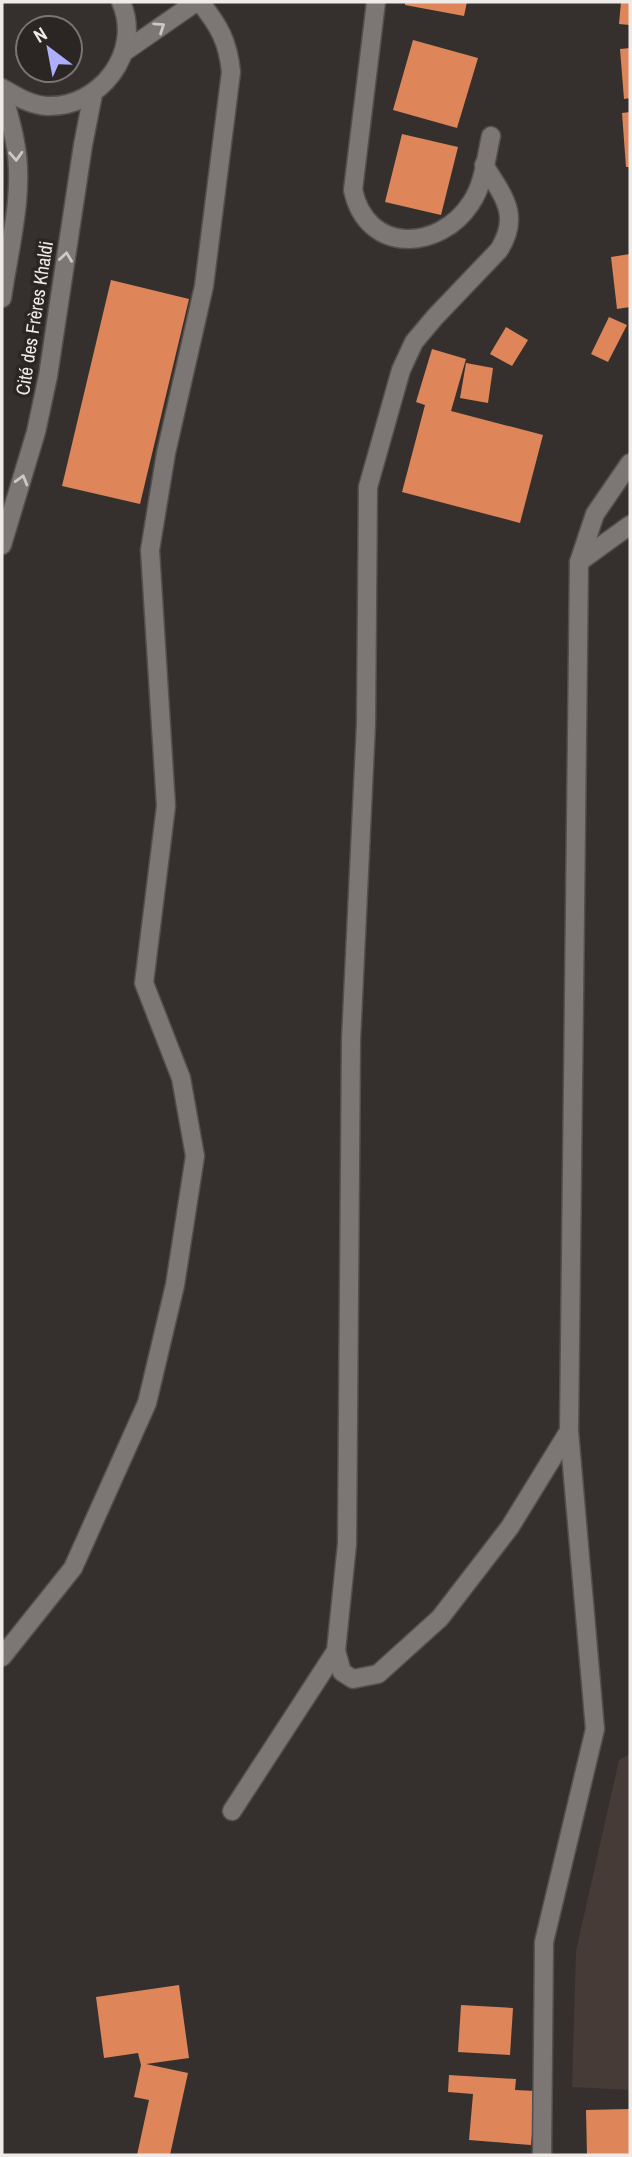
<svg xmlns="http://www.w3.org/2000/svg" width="632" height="2157" font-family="'Archivo Narrow',sans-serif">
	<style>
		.built { fill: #463b36 }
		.building { fill: #de8659 }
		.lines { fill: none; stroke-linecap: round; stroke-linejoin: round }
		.minor-casing { stroke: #534f4d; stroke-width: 21 }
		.secondary-casing { stroke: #534f4d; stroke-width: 21 }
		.minor { stroke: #7c7674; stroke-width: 18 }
		.secondary { stroke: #7c7674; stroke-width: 18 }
		.oneway { stroke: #ccc8c6 }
		.labels { text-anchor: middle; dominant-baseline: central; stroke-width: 7; stroke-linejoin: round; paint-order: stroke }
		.street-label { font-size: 19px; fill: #eeebe9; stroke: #2b2624 }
	</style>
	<rect width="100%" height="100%" fill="#35302d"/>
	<polygon class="built" points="630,1754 630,2090 572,2087 576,1951 619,1760"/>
	<g class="building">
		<polygon points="405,2 467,2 464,16 405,5"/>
		<polygon points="621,2 630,2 630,25 619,24"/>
		<polygon points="413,40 478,58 457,128 393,110"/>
		<polygon points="630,48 630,98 624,99 620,49"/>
		<polygon points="630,112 630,167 626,167 622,113"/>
		<polygon points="402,134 458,147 441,215 385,202"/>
		<polygon points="630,254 630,307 617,309 611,257"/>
		<polygon points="111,280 189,299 140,504 62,486"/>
		<polygon points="609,317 627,325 608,362 591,354"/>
		<polygon points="506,327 528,340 512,366 490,354"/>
		<polygon points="432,349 466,359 451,411 543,435 520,523 402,492 425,405 416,402"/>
		<polygon points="466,363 493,368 488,403 460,398"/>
		<polygon points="179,1985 189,2058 146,2064 188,2073 170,2155 137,2155 149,2100 134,2097 141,2065 138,2053 104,2058 96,1997"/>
		<polygon points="461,2005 513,2008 510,2055 458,2052"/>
		<polygon points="449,2075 516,2079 515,2090 536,2091 531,2145 469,2140 473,2094 448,2092"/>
		<polygon points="630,2109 630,2155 587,2155 586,2110"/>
	</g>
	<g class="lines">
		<defs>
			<g id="minor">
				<path d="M376,2l-23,188c14,65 87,61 118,13 13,-19 15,-45 20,-67"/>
				<polyline points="579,562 630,525"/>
				<polyline points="336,1651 342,1672 353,1679 378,1674 440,1618 510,1527 569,1431"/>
				<path d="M2,1657l71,-89 74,-165 28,-118 20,-129 -14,-78 -37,-95 22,-177 -16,-256 16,-97 38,-167 27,-214c-3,-31 -12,-46 -31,-70"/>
				<path d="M232,1811l104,-160 11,-107 4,-504 15,-316 2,-237 33,-117 13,-28 21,-25 64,-67c22,-35 4,-54 -15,-85"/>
				<polyline points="542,2155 544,1942 595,1729 569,1431 579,562 595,514 630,463"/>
			</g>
			<g id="secondary">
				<polyline points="124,52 196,2"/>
				<path d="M2,88c14,8 28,17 45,18 53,2 96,-54 74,-104"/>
				<path d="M2,89c4,18 10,35 13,53 10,50 -6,106 -13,156"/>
				<polyline points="2,545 36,432 48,376 83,145 93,94"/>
			</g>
		</defs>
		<use href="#minor" class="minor-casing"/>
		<use href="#secondary" class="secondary-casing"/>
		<use href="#minor" class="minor"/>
		<use href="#secondary" class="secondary"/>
	</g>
	<defs><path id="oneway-chevron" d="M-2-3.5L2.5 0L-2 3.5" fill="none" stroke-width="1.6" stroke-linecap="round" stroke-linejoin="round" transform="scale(1.75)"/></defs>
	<g class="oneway">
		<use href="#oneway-chevron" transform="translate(160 27) rotate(-34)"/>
		<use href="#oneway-chevron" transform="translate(16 156) rotate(87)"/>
		<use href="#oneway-chevron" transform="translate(66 257) rotate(-82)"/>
		<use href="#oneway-chevron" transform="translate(22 480) rotate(-74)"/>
	</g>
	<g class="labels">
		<g class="street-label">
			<text transform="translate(34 318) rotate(-81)">Cité des Frères Khaldi</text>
		</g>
	</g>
	<rect width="632" height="2157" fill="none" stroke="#eeebe9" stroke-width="7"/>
	<g transform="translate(49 49) rotate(328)"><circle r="33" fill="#2b2624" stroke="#797573" stroke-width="2"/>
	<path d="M0-5L12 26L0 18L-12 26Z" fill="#adaffb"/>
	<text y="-10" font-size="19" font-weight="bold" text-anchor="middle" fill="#eeebe9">N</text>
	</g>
</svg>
